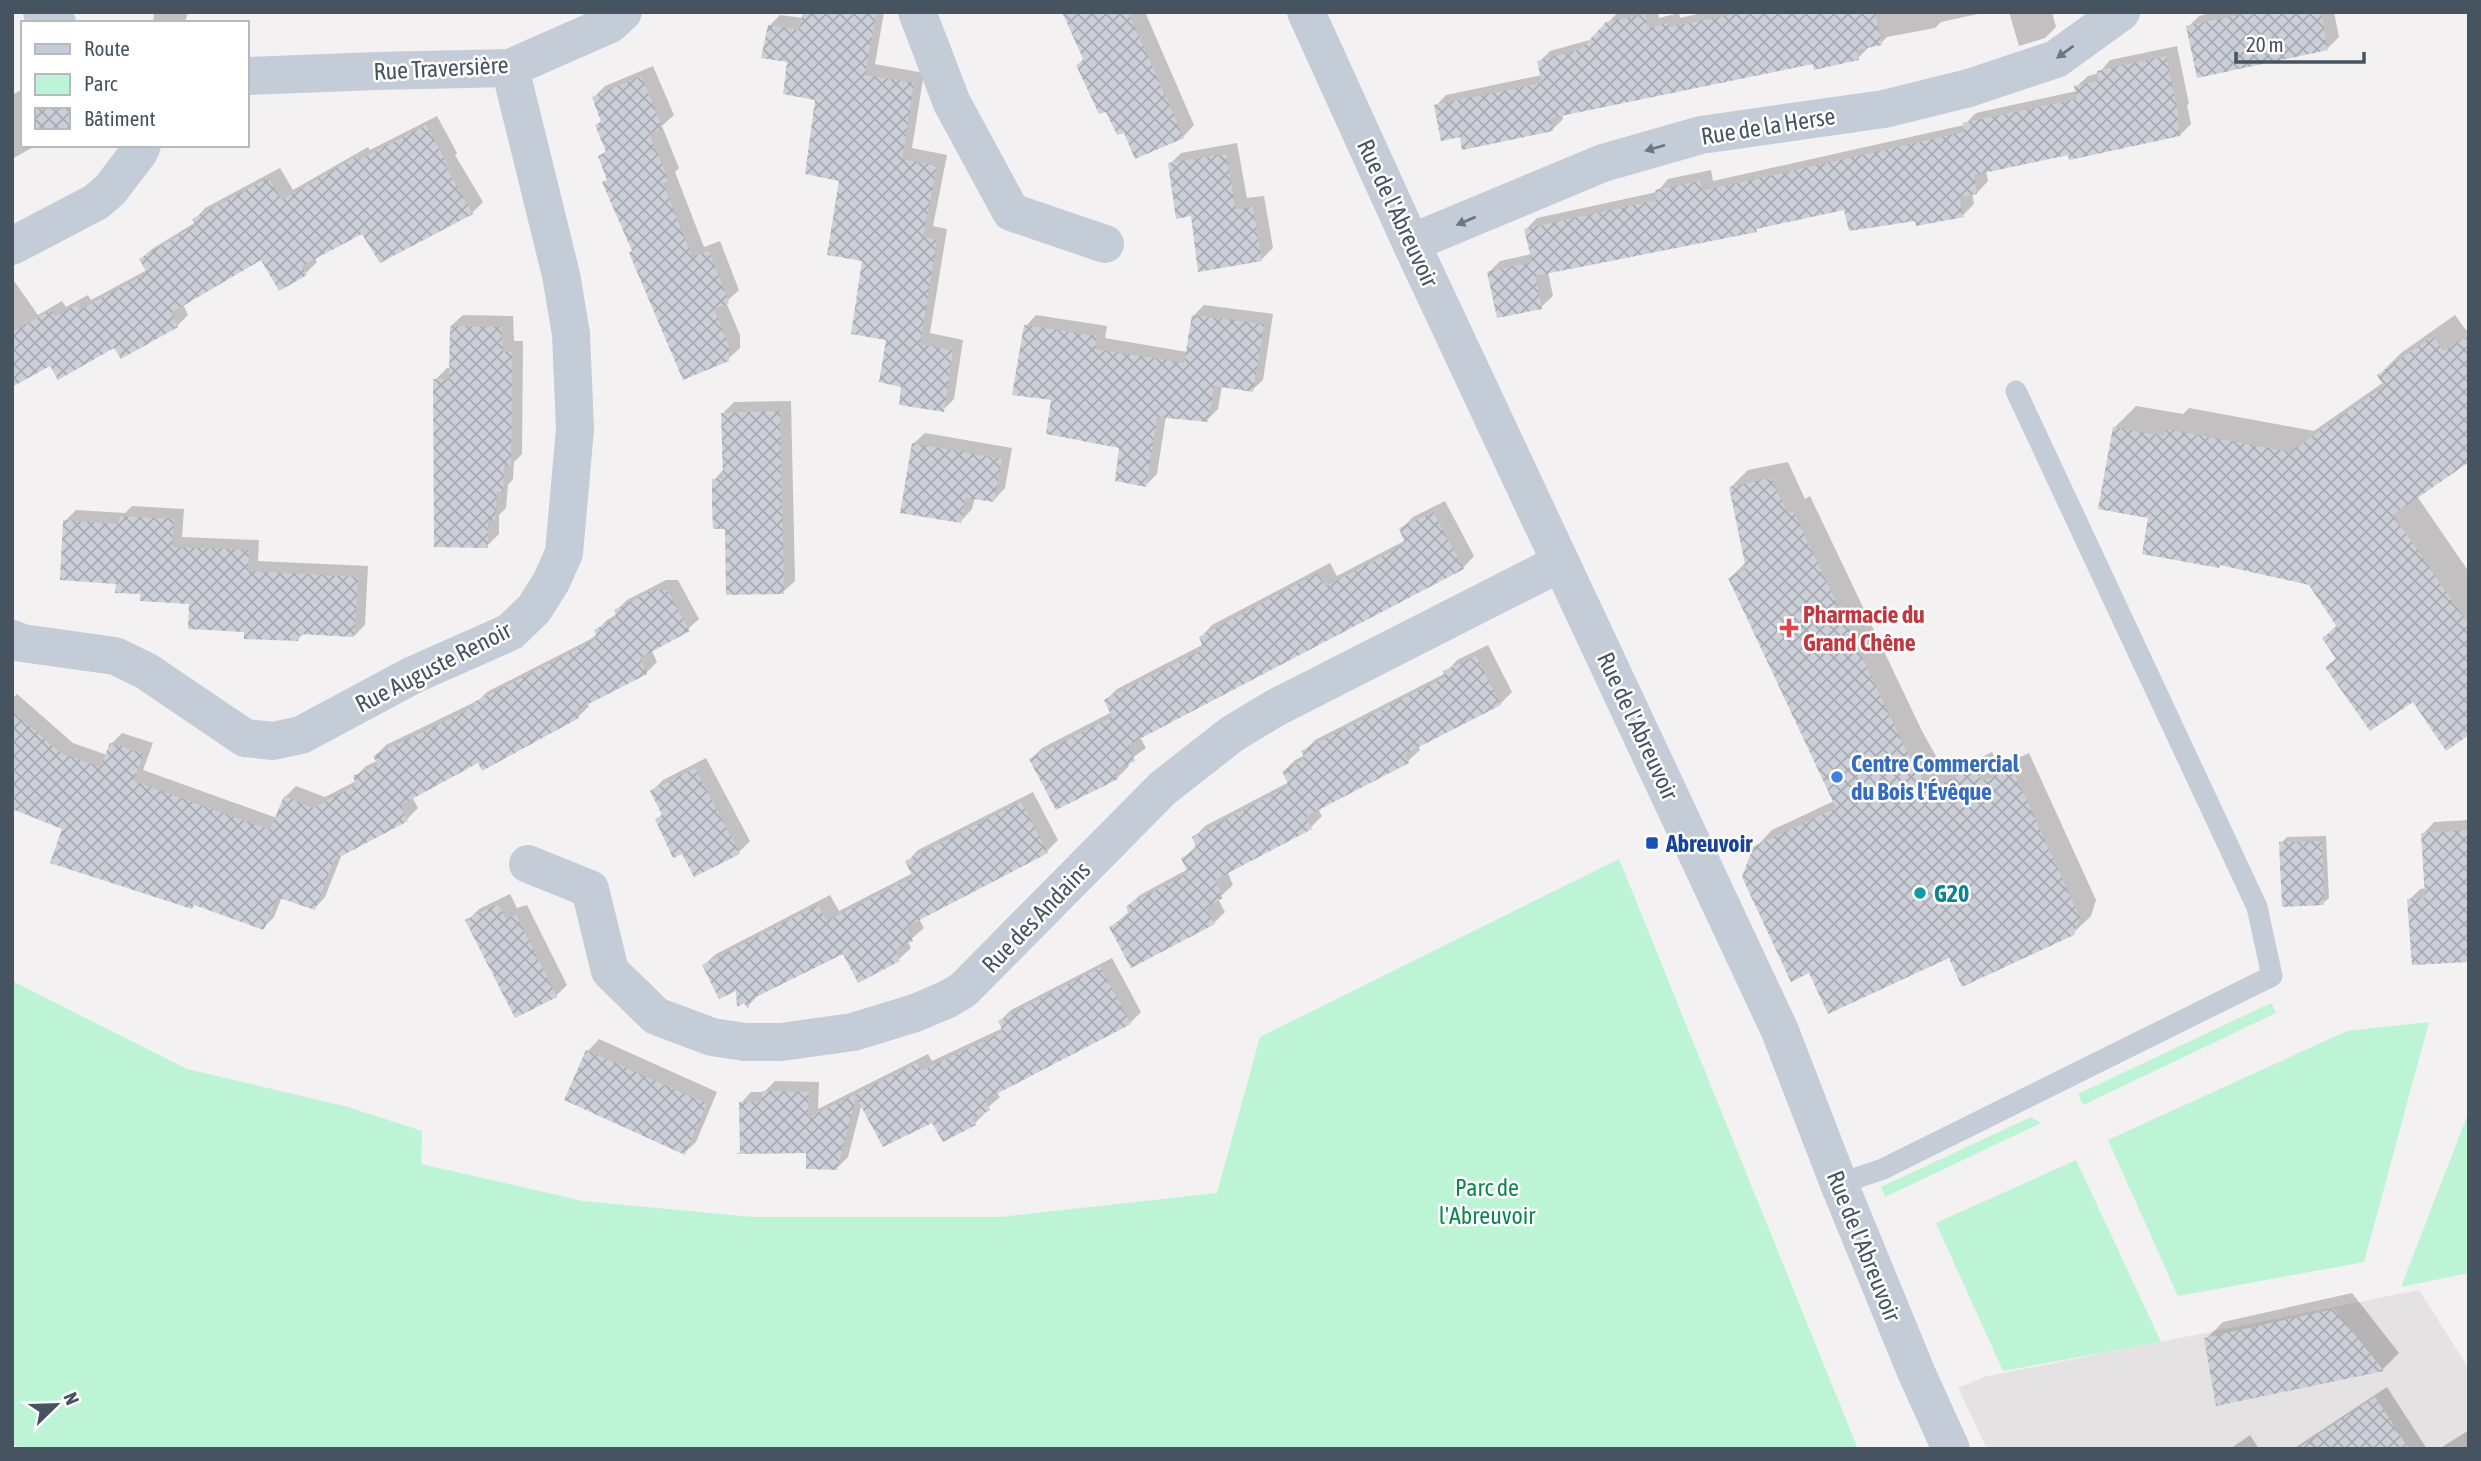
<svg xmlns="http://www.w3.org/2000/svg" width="2481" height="1461" font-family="'Asap Condensed',sans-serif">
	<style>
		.education { fill: #e5e2e3 }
		.green { fill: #bcf4d5 }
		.shadow { fill: #0003 }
		.building { fill: url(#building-cross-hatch) }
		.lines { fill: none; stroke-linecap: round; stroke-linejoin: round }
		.service { stroke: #c3ccd7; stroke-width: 21 }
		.minor { stroke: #c3ccd7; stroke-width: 38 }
		.oneway { fill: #6c7784 }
		.health-dot { fill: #e0444e; stroke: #fff; stroke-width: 2.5 }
		.shop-dot { fill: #3f7fe0; stroke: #fff; stroke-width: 2.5 }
		.transit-dot { fill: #1a4fb4; stroke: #fff; stroke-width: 2.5 }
		.culture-dot { fill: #0f9aa8; stroke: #fff; stroke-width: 2.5 }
		.labels { text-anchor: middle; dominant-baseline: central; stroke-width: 5; stroke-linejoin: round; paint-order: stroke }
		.street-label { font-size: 24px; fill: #465361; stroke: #fff }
		.health-label { font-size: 24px; font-weight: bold; fill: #be3a42; stroke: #fff; text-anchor: start }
		.shop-label { font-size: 24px; font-weight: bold; fill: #366cbe; stroke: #fff; text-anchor: start }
		.transit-label { font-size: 24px; font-weight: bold; fill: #164399; stroke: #fff; text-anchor: start }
		.culture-label { font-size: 24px; font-weight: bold; fill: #0d838f; stroke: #fff; text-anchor: start }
		.park-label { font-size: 24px; fill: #0d8651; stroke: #fff }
	</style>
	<defs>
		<pattern id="building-cross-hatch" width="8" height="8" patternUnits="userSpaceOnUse" patternTransform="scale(1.75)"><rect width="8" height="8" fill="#cccfd7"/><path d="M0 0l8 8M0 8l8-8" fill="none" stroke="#a7abb2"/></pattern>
	</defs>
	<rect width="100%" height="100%" fill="#f3f1f1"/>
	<polygon class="education" points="2419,1290 2469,1369 2469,1449 1987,1449 1958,1388 1984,1377"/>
	<g class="green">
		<polygon points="1619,859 1858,1449 21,1449 12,1443 12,981 187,1069 348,1107 422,1131 421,1164 583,1201 753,1217 1001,1217 1217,1193 1260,1037"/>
		<polygon points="2271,1003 2276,1013 2083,1105 2078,1094"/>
		<polygon points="2429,1022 2364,1262 2178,1296 2108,1140 2347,1031"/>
		<polygon points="2469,1111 2469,1273 2401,1287"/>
		<polygon points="2031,1117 2041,1123 1885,1197 1881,1187"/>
		<polygon points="2076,1160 2161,1342 2003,1371 1936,1223"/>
	</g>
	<g class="shadow">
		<polygon points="154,12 188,12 185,23 153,23"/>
		<polygon points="805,12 884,12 875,64 924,73 912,148 947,155 933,226 947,229 930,333 963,340 954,399 943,410 888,338 817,98 789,61 769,26 780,15 803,18"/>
		<polygon points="1064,12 1145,12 1194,125 1183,137 1125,131 1078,65 1084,58"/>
		<polygon points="1618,12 1658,12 1659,18 1679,13 1680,18 1706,12 1987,12 1941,22 1935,28 1887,37 1881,43 1869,47 1858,58 1815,62 1562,114 1563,119 1552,130 1461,135 1436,106 1446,95 1542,75 1539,62 1550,51 1593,39"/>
		<polygon points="2009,12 2052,12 2056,27 2045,38 2019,46"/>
		<polygon points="2214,12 2334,12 2339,37 2328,48 2188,27 2199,16"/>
		<polygon points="2177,46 2189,104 2187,105 2191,124 2180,135 2069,153 1986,170 1988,181 1977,193 1972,193 1974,204 1963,215 1917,219 1845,208 1759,227 1756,230 1548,272 1553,296 1541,307 1489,272 1500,261 1532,254 1526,229 1537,218 1657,192 1668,179 1711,170 1713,181 1964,125 1976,113 2077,91 2076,87 2088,76 2099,73 2110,60"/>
		<polygon points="653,66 674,115 662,126 679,168 675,172 704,247 720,241 739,290 726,302 740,335 740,348 728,359 634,251 600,156 607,150 597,125 602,120 594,97 605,86"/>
		<polygon points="23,89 23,145 37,145 12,159 12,95"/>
		<polygon points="437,116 457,153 455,155 483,202 472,213 363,231 314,257 317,262 306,273 262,258 183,304 188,315 177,326 51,364 12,385 12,278 38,315 62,301 66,307 88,295 91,300 147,270 141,259 152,249 196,222 195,219 205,208 280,168 293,190 368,147 370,150"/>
		<polygon points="1237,143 1247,198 1264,196 1273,248 1261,260 1192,214 1170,164 1181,153"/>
		<polygon points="1204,305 1273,314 1263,380 1252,390 1222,386 1218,409 1207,420 1166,416 1157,474 1146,485 1121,446 1053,399 1026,326 1036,315 1107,326 1105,338 1187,352 1193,316"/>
		<polygon points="463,315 513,316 514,341 523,341 522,454 514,462 513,479 508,485 506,508 499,515 499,534 487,546 435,380 447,368 451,368 451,326"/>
		<polygon points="2455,315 2466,330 2469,329 2469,460 2417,496 2469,572 2469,733 2413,700 2328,667 2337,657 2324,638 2338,624 2310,583 2150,517 2114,428 2136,406 2183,414 2189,408 2314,431 2384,382 2379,375 2401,353"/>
		<polygon points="791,401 795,581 783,592 714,480 724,469 723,413 734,402"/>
		<polygon points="925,433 1012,448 1005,488 994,500 975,497 972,509 961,521 913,444"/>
		<polygon points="1788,462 1805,499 1810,496 1922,731 1946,774 1992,752 1999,767 2029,753 2096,900 2091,916 2073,933 1950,956 1755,848 1772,830 1834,801 1730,578 1746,562 1731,487 1748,470"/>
		<polygon points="1445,501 1474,556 1463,568 1140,737 1146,748 1127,762 1129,766 1117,778 1031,759 1042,748 1112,712 1106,700 1117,689 1204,644 1201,637 1212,625 1330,563 1337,576 1406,540 1401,529 1413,517"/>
		<polygon points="132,506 184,509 182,537 259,540 258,561 368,566 365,625 354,636 304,633 298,639 246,631 191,602 142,592 118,583 65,521 76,510 125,513"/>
		<polygon points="666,580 678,580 699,619 688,629 652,651 657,662 646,673 587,703 589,706 578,717 478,761 412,797 418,808 407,819 342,854 325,897 315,908 282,897 274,917 263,928 64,828 12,806 12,699 17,694 73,743 107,755 111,744 122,733 153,743 143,770 277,818 285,797 296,786 325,797 356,781 355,777 366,766 377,761 375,756 386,745 479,700 487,692 589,640 597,634 596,631 607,620 617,614 616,611 627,600"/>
		<polygon points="1488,645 1512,692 1500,704 1418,746 1420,750 1408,761 1318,809 1322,816 1310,828 1227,871 1233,885 1218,899 1225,912 1214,923 1111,927 1130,911 1128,906 1140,895 1188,869 1183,859 1197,845 1194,837 1205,826 1289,782 1284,771 1295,760 1305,755 1303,752 1315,740 1446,673 1457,660"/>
		<polygon points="706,758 750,841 739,852 694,874 683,851 657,820 663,813 652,791 663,780"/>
		<polygon points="1033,792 1058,840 1047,851 919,919 924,928 908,942 911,948 899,959 844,951 760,993 748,1006 738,988 704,965 716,954 830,895 839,911 913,873 907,862 918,850"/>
		<polygon points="2469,820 2469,960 2409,900 2420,889 2426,888 2423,834 2434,822"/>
		<polygon points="2326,836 2329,898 2323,903 2281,843 2287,837"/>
		<polygon points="510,894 517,908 527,905 567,985 556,996 467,921 479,909"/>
		<polygon points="1112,958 1141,1012 1130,1023 997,1092 1000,1097 985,1110 986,1112 975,1123 933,1120 862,1103 848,1157 837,1168 808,1151 741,1103 751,1092 764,1092 775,1081 819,1082 818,1109 928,1054 932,1061 1003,1028 1000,1021 1011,1010"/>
		<polygon points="599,1039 717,1092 696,1142 684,1153 588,1051"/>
		<polygon points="2352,1293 2399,1353 2383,1369 2218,1404 2206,1339 2223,1322"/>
		<polygon points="2387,1387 2427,1449 2293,1449"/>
		<polygon points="2469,1430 2469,1449 2439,1449"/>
		<polygon points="2250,1435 2259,1449 2230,1449"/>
	</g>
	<g class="building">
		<polygon points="803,12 876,12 865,75 914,83 902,159 937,166 923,237 937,240 920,344 953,351 944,412 899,405 901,387 879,382 886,340 851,334 862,261 827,255 839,181 805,174 815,100 783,94 787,62 761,58 768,25 799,30"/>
		<polygon points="1062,12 1128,12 1184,138 1135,159 1124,133 1117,135 1106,112 1099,114 1076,65 1084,61"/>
		<polygon points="1745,12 1875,12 1882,45 1857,50 1859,60 1836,65 1814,70 1813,64 1551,118 1553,131 1462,150 1460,137 1441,141 1434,105 1542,83 1537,61 1581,49 1606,22 1645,14 1648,28 1668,23 1669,27"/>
		<polygon points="2253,12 2321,12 2328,50 2197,78 2186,26"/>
		<polygon points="2166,56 2179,117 2177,117 2180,136 2069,160 2068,155 1974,175 1977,194 1959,197 1964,217 1916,226 1915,221 1849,231 1844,210 1756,229 1757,232 1535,276 1542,309 1497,318 1487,272 1532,262 1524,229 1657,200 1655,190 1700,181 1702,191 1964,132 1963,123 2077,99 2074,86 2099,81 2097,71"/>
		<polygon points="641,76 663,128 649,134 669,181 663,183 692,257 709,251 729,303 714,309 729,347 729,361 683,380 629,253 632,251 602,182 607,180 598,156 606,152 595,125 601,122 592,97"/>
		<polygon points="426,125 448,165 445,166 473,214 380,263 362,234 302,266 307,275 279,291 261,260 171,313 178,327 121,359 114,348 58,380 50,366 12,387 12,332 51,310 54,317 77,305 80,310 147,273 139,259 196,225 192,219 268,178 282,200 357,156 359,160"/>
		<polygon points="1226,154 1236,209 1253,207 1262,261 1198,272 1191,216 1176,219 1168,163"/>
		<polygon points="1192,315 1264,324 1253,392 1214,386 1208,422 1157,417 1146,487 1115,481 1119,448 1046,434 1051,400 1012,395 1024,325 1097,336 1095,349 1184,363"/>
		<polygon points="450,326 502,327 503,352 512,352 511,467 504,465 503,492 497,492 495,521 488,521 488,548 434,547 433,379 449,379"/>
		<polygon points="2469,335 2469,462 2393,515 2469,625 2469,735 2446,751 2413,702 2370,731 2325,667 2336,659 2322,638 2337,627 2309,585 2220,565 2219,568 2142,554 2148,518 2098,509 2113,427 2164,436 2166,429 2290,452 2384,386 2377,375 2433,336 2443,351"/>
		<polygon points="780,411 784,594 726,595 725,529 713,529 712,503 712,479 723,478 721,413"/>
		<polygon points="912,443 1002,459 994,502 966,498 961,523 900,513"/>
		<polygon points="1771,478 1788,514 1793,511 1905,748 1929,789 1975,768 1982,782 2012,768 2080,918 2074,935 1962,987 1949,958 1828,1014 1809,973 1791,982 1742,877 1753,847 1836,808 1728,578 1746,569 1729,487"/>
		<polygon points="1433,512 1464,569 1128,745 1135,761 1115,770 1118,779 1056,810 1029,759 1112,717 1104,700 1204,649 1199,637 1318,573 1325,587 1405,544 1399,528"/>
		<polygon points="120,516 174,519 172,547 249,550 248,571 358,577 354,637 299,634 298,641 244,639 244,632 188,629 189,604 140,601 140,594 115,593 116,584 60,580 63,520 119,524"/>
		<polygon points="653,590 667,590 690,631 640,658 647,674 575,711 579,718 482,771 478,763 401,805 408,821 334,860 315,910 277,897 264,930 194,905 192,909 50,863 62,829 12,809 12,711 62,754 100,767 110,743 144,754 133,781 270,830 284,796 313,808 356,785 353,776 378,765 373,756 476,706 474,702 576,650 597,637 594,630 617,618 614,610"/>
		<polygon points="1476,656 1501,705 1405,754 1409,763 1305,817 1312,829 1215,880 1223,898 1206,908 1215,924 1131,968 1109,927 1129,915 1126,906 1188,873 1181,858 1197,849 1192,837 1289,786 1282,771 1305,759 1301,751 1445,677 1443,671"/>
		<polygon points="695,768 740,854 694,877 682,854 673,858 655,819 662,815 650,791"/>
		<polygon points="1021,802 1048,853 906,927 913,941 895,950 900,961 858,983 843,954 752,999 748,1009 744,1003 737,1007 736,991 719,999 702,965 818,905 827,921 913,877 905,861"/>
		<polygon points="2469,830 2469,962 2412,965 2407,899 2425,898 2421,833"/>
		<polygon points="2322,841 2324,905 2282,907 2279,842"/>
		<polygon points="498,904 506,919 516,915 557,997 515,1018 465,920"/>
		<polygon points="1100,967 1131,1024 985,1100 990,1110 973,1119 976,1125 943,1142 932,1123 883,1147 856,1097 837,1170 806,1169 806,1153 736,1154 740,1152 739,1102 761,1102 762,1091 809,1092 808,1118 917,1063 921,1071 1003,1032 998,1021"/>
		<polygon points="586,1050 707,1104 685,1155 564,1100"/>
		<polygon points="2334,1309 2384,1371 2216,1406 2204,1338"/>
		<polygon points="2375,1397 2409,1449 2297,1449"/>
	</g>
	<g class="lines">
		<polyline class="service" points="1839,1184 1883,1169 2272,976 2257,907 2016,391"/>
		<g class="minor">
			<polyline points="42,12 57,23"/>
			<polyline points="917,12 952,103 1011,212 1105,244"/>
			<polyline points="1306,12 1411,243 1780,1031 1839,1184 1917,1374 1951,1449"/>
			<polyline points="247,76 377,71 510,68 610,24 623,12"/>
			<polyline points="1411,243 1603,163 1701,135 1884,109 1969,88 2056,59 2121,12"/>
			<polyline points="12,246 96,202 110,190 139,152 142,145"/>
			<polyline points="12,639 22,643 115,656 146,671 245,738 273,741 301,735 413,675 510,632 534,609 551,582 564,553 575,429 571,334 561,275 510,68"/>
			<polyline points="528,864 590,889 610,971 656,1016 712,1037 745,1042 781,1042 853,1032 915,1013 948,999 963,990 1163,788 1232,734 1275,708 1560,563"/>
		</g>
	</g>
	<defs><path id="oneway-solid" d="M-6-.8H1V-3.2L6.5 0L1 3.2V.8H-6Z" transform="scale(1.75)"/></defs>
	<g class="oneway">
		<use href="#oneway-solid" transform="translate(2065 52) rotate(144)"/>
		<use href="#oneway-solid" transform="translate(1655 148) rotate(164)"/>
		<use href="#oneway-solid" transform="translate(1466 221) rotate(157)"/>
	</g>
	<path class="health-dot" d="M1785.5 617.5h7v7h7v7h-7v7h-7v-7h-7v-7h7z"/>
	<circle class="shop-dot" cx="1837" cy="777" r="7"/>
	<rect class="transit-dot" x="1645" y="836" width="14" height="14" rx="3.5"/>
	<circle class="culture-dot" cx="1920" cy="893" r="7"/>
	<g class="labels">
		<g class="street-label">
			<text transform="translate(441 68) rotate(-3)">Rue Traversière</text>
			<text transform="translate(1768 126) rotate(-9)">Rue de la Herse</text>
			<text transform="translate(1398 213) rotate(65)">Rue de l'Abreuvoir</text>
			<text transform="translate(433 667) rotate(-27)">Rue Auguste Renoir</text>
			<text transform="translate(1638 726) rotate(65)">Rue de l'Abreuvoir</text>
			<text transform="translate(1036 917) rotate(-46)">Rue des Andains</text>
			<text transform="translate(1864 1246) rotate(68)">Rue de l'Abreuvoir</text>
		</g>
		<g class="health-label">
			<text x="1803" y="614">Pharmacie du<tspan x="1803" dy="28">Grand Chêne</tspan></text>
		</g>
		<g class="shop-label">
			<text x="1851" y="763">Centre Commercial<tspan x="1851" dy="28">du Bois l'Évêque</tspan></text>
		</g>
		<g class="transit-label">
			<text x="1666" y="843">Abreuvoir</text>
		</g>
		<g class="culture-label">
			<text x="1934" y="893">G20</text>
		</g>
		<g class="park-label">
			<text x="1487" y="1187">Parc de<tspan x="1487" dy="28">l'Abreuvoir</tspan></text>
		</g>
	</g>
	<rect width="2481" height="1461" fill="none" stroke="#465361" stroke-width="28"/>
	<rect x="21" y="21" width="228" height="126" fill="#ffffff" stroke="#b5bac0" stroke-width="2"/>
	<rect x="35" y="44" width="35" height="10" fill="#c3ccd7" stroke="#b5bac0" stroke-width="2"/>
	<text x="84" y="56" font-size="21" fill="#465361">Route</text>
	<rect x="35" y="74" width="35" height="21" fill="#bcf4d5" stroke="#b5bac0" stroke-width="2"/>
	<text x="84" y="91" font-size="21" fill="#465361">Parc</text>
	<rect x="35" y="108" width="35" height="21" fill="url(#building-cross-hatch)" stroke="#b5bac0" stroke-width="2"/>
	<text x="84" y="126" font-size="21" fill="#465361">Bâtiment</text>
	<g transform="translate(56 1405) rotate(67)" stroke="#ffffff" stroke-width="5" paint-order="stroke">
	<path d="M0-5L12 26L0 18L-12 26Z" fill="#465361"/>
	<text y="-10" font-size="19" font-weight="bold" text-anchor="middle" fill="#465361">N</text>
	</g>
	<path d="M2236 52v10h128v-10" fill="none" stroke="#465361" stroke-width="3.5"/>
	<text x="2246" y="52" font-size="21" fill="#465361" stroke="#ffffff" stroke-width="5" paint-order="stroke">20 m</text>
</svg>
